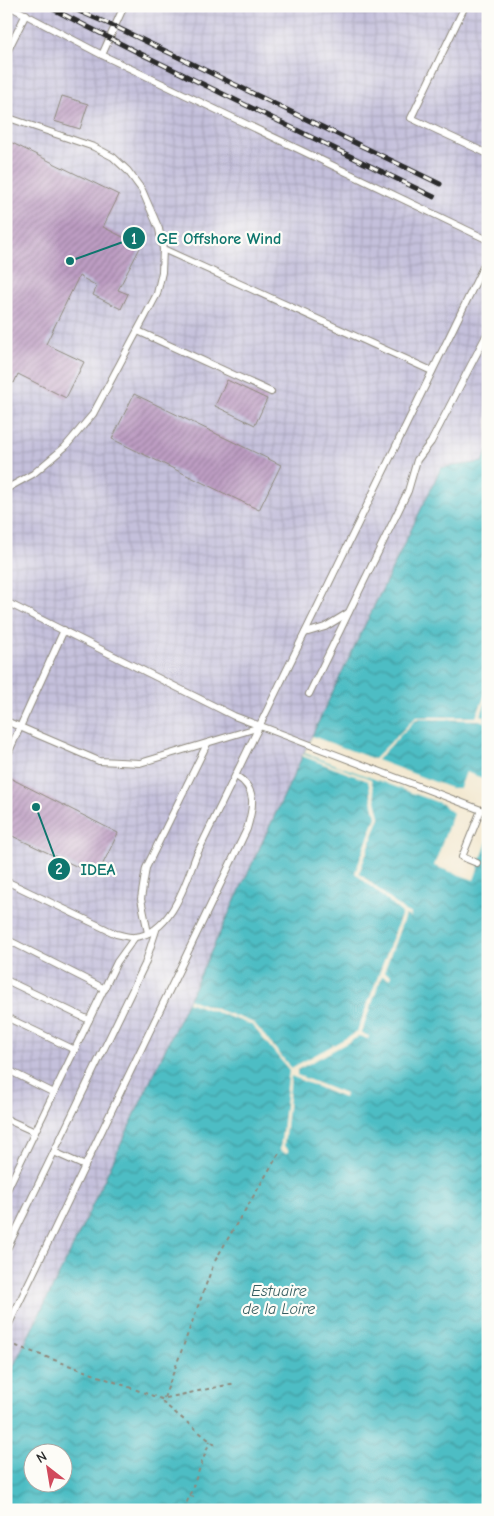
<svg xmlns="http://www.w3.org/2000/svg" width="494" height="1516" font-family="'Comic Neue',sans-serif">
	<style>
		.industrial { fill: url(#industrial-grid) }
		.water { fill: url(#water-waves); stroke: #3c7478; fill-rule: evenodd }
		.pier { fill: #f3e8d0 }
		.building { fill: url(#building-hatch) }
		.lines { fill: none; stroke-linecap: round; stroke-linejoin: round }
		.lane-casing { stroke: #8f8a7e; stroke-width: 8 }
		.path { stroke: #8f8a7e; stroke-width: 2; stroke-dasharray: 4 4; stroke-linecap: butt }
		.lane { stroke: #fff; stroke-width: 6 }
		.rail-casing { stroke: #2b2b2b; stroke-width: 5 }
		.rail { stroke: #fdfcf7; stroke-width: 3; stroke-dasharray: 9; stroke-linecap: butt }
		.labels { text-anchor: middle; dominant-baseline: central; stroke-width: 4.5; stroke-linejoin: round; paint-order: stroke }
		.water-label { font-size: 16px; font-style: italic; fill: #375e61; stroke: #fdfcf7 }
		.leader { fill: none; stroke: #0f766e; stroke-width: 2 }
		.callout-dot { fill: #0f766e; stroke: #fdfcf7; stroke-width: 2 }
		.mark-label { font-size: 15px; text-anchor: middle; font-weight: bold; fill: #fff }
		.callout-label { font-size: 16px; text-anchor: middle; font-weight: bold; fill: #0f766e; stroke: #fdfcf7; stroke-width: 4.5; stroke-linejoin: round; paint-order: stroke }
	</style>
	<defs>
		<pattern id="industrial-grid" width="8" height="8" patternUnits="userSpaceOnUse" patternTransform="scale(1.25)"><rect width="8" height="8" fill="#c4c0db"/><path d="M0 4h8M4 0v8" fill="none" stroke="#a9a5bc"/></pattern>
		<pattern id="water-waves" width="16" height="10" patternUnits="userSpaceOnUse" patternTransform="scale(1.25)"><rect width="16" height="10" fill="#4ebdc4"/><path d="M0 5q4-4 8 0t8 0" fill="none" stroke="#419a9f"/></pattern>
		<pattern id="building-hatch" width="6" height="6" patternUnits="userSpaceOnUse" patternTransform="scale(1.25)"><rect width="6" height="6" fill="#bd9dc3"/><path d="M-1 1l2-2M0 6l6-6M5 7l2-2" fill="none" stroke="#9a809f"/></pattern>
	</defs>
	<rect width="100%" height="100%" fill="#fdfcf7"/>
	<filter id="ink" filterUnits="userSpaceOnUse"><feTurbulence type="fractalNoise" baseFrequency=".02" numOctaves="2"/><feDisplacementMap in="SourceGraphic" scale="10" xChannelSelector="R" yChannelSelector="G"/><feConvolveMatrix kernelMatrix="1 2 1 2 8 2 1 2 1" color-interpolation-filters="sRGB"/></filter>
	<filter id="wash" filterUnits="userSpaceOnUse"><feTurbulence type="fractalNoise" baseFrequency=".0096" numOctaves="4" result="noise"/><feDisplacementMap in="SourceGraphic" scale="20" xChannelSelector="R" yChannelSelector="G"/><feGaussianBlur stdDeviation="1.12" result="paint"/><feColorMatrix in="noise" values="0 0 0 0 0 0 0 0 0 0 0 0 0 0 0 0 0 1.4 0 .05"/><feComposite in="paint" operator="in"/></filter>
	<g filter="url(#wash)">
		<rect width="100%" height="100%" fill="#f3e8d0"/>
		<polygon class="industrial" points="6,6 488,6 488,450 483,462 333,691 144,1096 69,1255 6,1381"/>
		<path class="water" d="M488,450v1060h-482v-129l63,-126 264,-564 108,-223 42,-6zM32,1454h30v30h-30z"/>
		<g class="pier">
			<polygon points="488,688 488,696 481,715 486,717 484,722 480,720 416,719 377,760 451,788 460,788 466,772 488,780 488,839 474,880 434,866 453,813 442,804 304,753 312,736 374,759 416,717 476,717"/>
			<polygon points="303,754 371,779 380,817 359,873 403,910 411,914 410,917 405,915 384,972 391,975 390,979 382,976 361,1033 369,1036 368,1039 360,1036 297,1070 297,1075 345,1094 344,1098 291,1076 284,1146 288,1149 288,1152 285,1153 280,1150 289,1070 252,1025 188,1002 189,999 254,1023 291,1068 357,1032 402,913 355,873 376,817 368,781 302,756"/>
		</g>
		<g id="blocks">
			<g class="building">
				<polygon points="62,96 88,104 80,129 54,121"/>
				<polygon points="6,140 119,195 103,227 141,246 118,290 128,294 121,309 93,295 97,286 79,276 46,344 84,362 66,398 18,374 14,383 6,379"/>
				<polygon points="227,380 267,399 255,425 215,406"/>
				<polygon points="134,394 281,465 259,510 112,439"/>
				<polygon points="6,776 118,833 97,876 6,833"/>
			</g>
		</g>
	</g>
	<g filter="url(#ink)">
		<use href="#blocks" fill-opacity="0" stroke="#8f8a7e" stroke-width="1"/>
		<g class="lines">
			<defs>
				<g id="lane">
					<polyline points="9,6 102,55 488,240"/>
					<polyline points="465,6 411,118 488,154"/>
					<polyline points="6,54 26,14"/>
					<polyline points="102,55 124,6"/>
					<polyline points="6,117 94,147 113,157 128,171 142,190 159,229 163,249 162,272 157,294 93,414 65,447 33,474 6,489"/>
					<polyline points="163,249 432,371"/>
					<polyline points="138,331 271,392"/>
					<polyline points="6,602 234,716 481,810 462,857 477,863"/>
					<polyline points="305,633 325,627 348,613"/>
					<polyline points="309,694 408,491 417,460 431,442 488,332"/>
					<polyline points="6,721 99,761 140,763 260,727"/>
					<polyline points="6,758 64,630"/>
					<path d="M6,881l110,53c6,1 14,4 19,3 36,-4 50,-52 61,-81l292,-599"/>
					<polyline points="148,933 141,899 146,868 207,744"/>
					<polyline points="6,939 105,989"/>
					<polyline points="6,980 89,1020"/>
					<polyline points="6,1017 75,1050"/>
					<polyline points="6,1069 54,1093"/>
					<polyline points="6,1119 35,1132"/>
					<polyline points="54,1152 85,1166"/>
					<polyline points="6,1192 117,962 135,937"/>
					<polyline points="6,1251 145,964 156,930"/>
					<path d="M6,1330l241,-501c6,-21 11,-40 -11,-53"/>
				</g>
			</defs>
			<use href="#lane" class="lane-casing"/>
			<g class="path">
				<polyline points="244,1212 281,1150"/>
				<polyline points="215,1261 241,1216"/>
				<polyline points="8,1343 164,1400"/>
				<polyline points="164,1398 214,1263"/>
				<polyline points="166,1398 236,1383"/>
				<polyline points="162,1402 215,1445"/>
				<polyline points="190,1496 195,1497"/>
				<polyline points="184,1510 210,1441"/>
			</g>
			<use href="#lane" class="lane"/>
			<defs>
				<g id="rail">
					<polyline points="47,6 135,51 434,197"/>
					<polyline points="67,6 116,27 440,184"/>
				</g>
			</defs>
			<use href="#rail" class="rail-casing"/>
			<use href="#rail" class="rail"/>
		</g>
	</g>
	<g class="labels">
		<g class="water-label">
			<text x="279" y="1291">Estuaire<tspan x="279" dy="18">de la Loire</tspan></text>
		</g>
	</g>
	<path class="leader" d="M70 261L134 238M36 807L59 869"/>
	<g class="callout-dot">
		<circle cx="70" cy="261" r="5"/>
		<circle cx="36" cy="807" r="5"/>
		<circle cx="134" cy="238" r="12"/>
		<circle cx="59" cy="869" r="12"/>
	</g>
	<g class="mark-label">
		<text x="134" y="244">1</text>
		<text x="59" y="874">2</text>
	</g>
	<g class="callout-label">
		<text x="219" y="244">GE Offshore Wind</text>
		<text x="98" y="875">IDEA</text>
	</g>
	<rect width="494" height="1516" fill="none" stroke="#fdfcf7" stroke-width="25"/>
	<g transform="translate(48 1468) rotate(329)"><circle r="24" fill="#fdfcf7" stroke="#a9a8a5"/>
	<path d="M0-4L9 19L0 12L-9 19Z" fill="#d1495b"/>
	<text y="-8" font-size="14" font-weight="bold" text-anchor="middle" fill="#2b2b2b">N</text>
	</g>
</svg>
